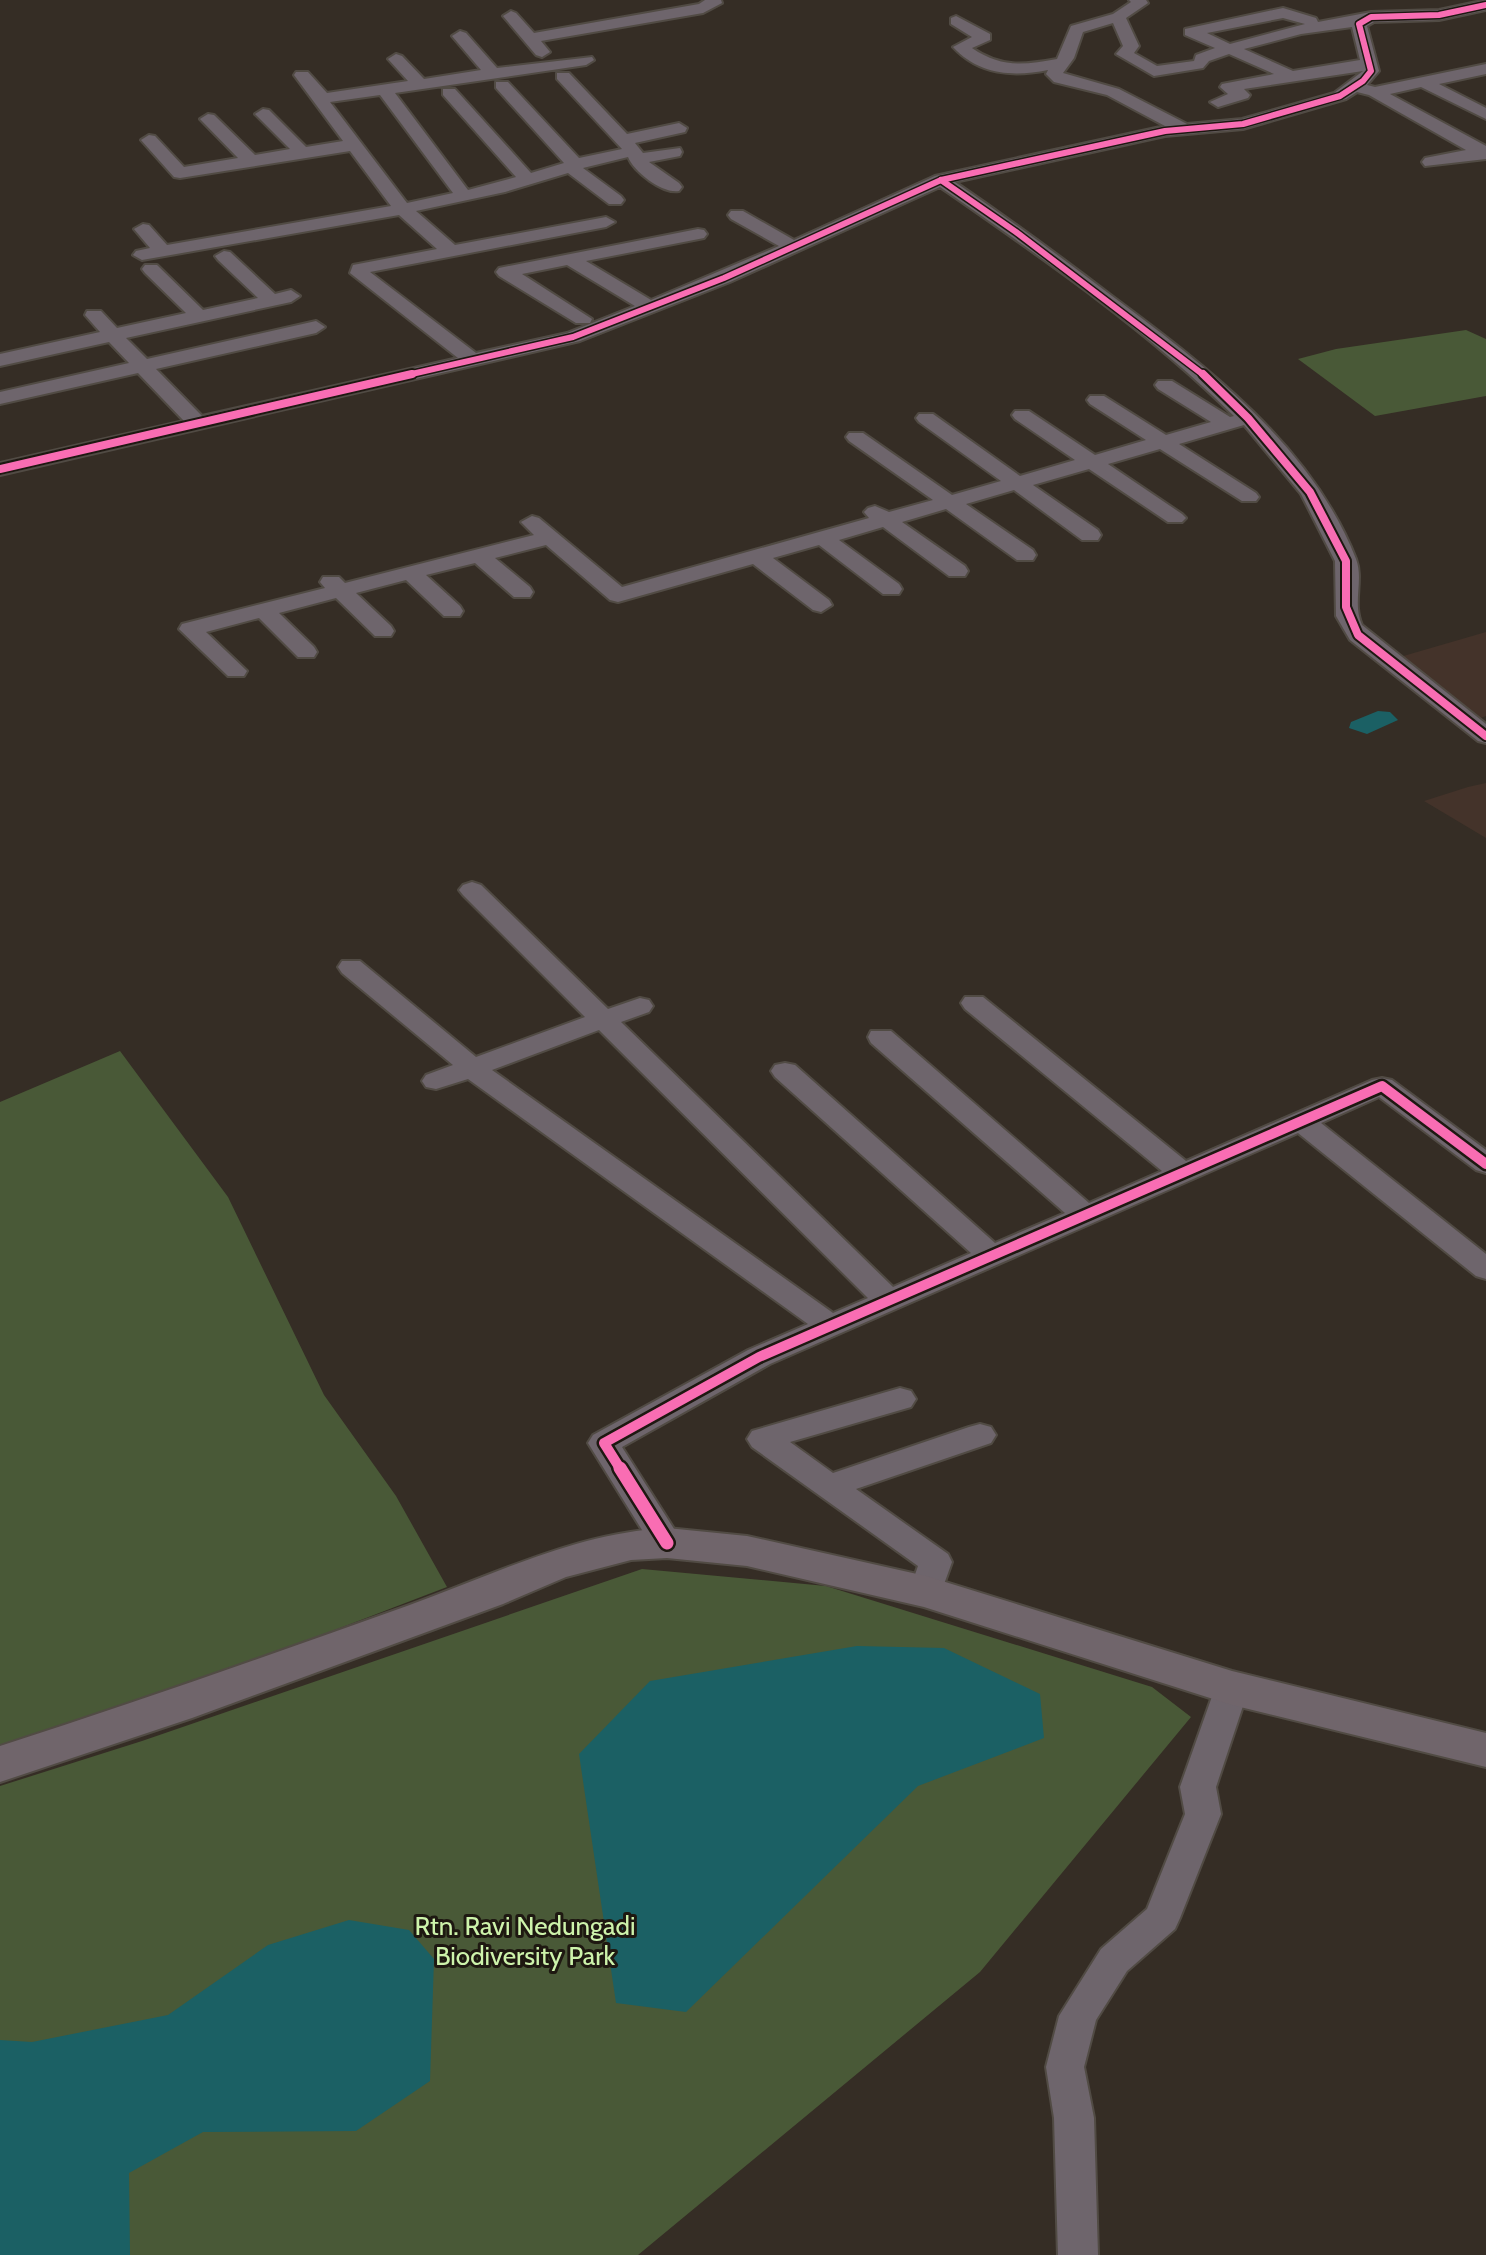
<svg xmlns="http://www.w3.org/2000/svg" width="1486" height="2255" font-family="Cabin,sans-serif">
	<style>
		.industrial { fill: #44332a }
		.green { fill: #495937 }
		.water { fill: #1b6064 }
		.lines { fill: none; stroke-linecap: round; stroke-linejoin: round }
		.minor-casing { stroke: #514b44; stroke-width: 4 }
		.major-casing { stroke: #514b44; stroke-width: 4 }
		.minor { fill: #6e656c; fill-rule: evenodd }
		.major { fill: #70656b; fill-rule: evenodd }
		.cycleway-far3-casing { stroke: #1e1811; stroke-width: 9 }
		.cycleway-far2-casing { stroke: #1e1811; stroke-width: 12 }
		.cycleway-far1-casing { stroke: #1e1811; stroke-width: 15 }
		.cycleway-casing { stroke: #1e1811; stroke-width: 18 }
		.cycleway-far3 { stroke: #f96db3; stroke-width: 6 }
		.cycleway-far2 { stroke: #f96db3; stroke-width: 8 }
		.cycleway-far1 { stroke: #f96db3; stroke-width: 10 }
		.cycleway { stroke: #f96db3; stroke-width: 13 }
		.labels { text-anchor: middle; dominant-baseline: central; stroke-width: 6; stroke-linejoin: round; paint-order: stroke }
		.near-park-label { font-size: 26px; fill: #cdf3ab; stroke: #1e1811 }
	</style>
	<rect width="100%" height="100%" fill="#352d25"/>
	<g class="industrial">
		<polygon points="1486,632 1486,716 1478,719 1400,657"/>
		<polygon points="1486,783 1486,838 1424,801 1468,787"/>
	</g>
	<g class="green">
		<polygon points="1466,330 1486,339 1486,396 1375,416 1298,359 1336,349"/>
		<polygon points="120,1051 228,1197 324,1395 396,1496 447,1587 189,1686 0,1747 0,1102"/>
		<polygon points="642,1569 826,1586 1152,1687 1191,1717 980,1972 638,2255 0,2255 0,1786 142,1741"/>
	</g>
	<g class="water">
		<polygon points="1378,711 1390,712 1398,720 1367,734 1349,728 1351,722"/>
		<polygon points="857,1646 944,1648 1040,1694 1044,1738 918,1786 686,2012 616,2003 579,1754 650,1681"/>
		<polygon points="349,1920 409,1930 434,1959 430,2081 356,2131 203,2132 129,2173 130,2255 0,2255 0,2040 32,2042 168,2015 268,1945"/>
	</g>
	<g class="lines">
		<defs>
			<g id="minor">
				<polygon points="705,0 721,0 722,3 703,13 541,41 550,52 542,57 536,55 503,16 511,11 516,13 534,33 699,4"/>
				<path d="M1129,0h17l2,3 -22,15 13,28 -5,7 23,13 37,-5 2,-6 19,-7 -30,-13v-6l98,-21 33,10 2,4 53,-10 68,-2 47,-10v10l-47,10 -65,2 -7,4 12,45 -12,14 8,2 111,-23v10l-47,10 47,24v11l-65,-32 -31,7 96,52v13l-61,7 -3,-4 3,-4 41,-8 -97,-55 -12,-3 -11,7 -103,30 -78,7 -210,46c54,37 106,75 157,114 94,70 200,150 244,263 8,21 -4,44 6,66l124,99v19l-8,-2 -128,-101 -14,-24 -1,-55 -34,-67 -57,-69 -65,19 77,49 3,4 -3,4h-14l-82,-52 -52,15 74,50 4,4 -4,4h-14l-79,-53 -56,16 65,45 3,5 -3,5h-16l-68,-50 -48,14 67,46 3,5 -3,5h-16l-71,-51 -44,13 63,44 3,5 -3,5h-16l-66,-49 -44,13 60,44 3,5 -3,5h-16l-64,-49 -46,13 56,42 3,5 -11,7 -8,-2 -60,-46 -135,38 -8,-2 -64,-55 -51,13 35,29 3,5 -3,5h-16l-39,-34 -49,12 34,31 3,5 -3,5h-16l-38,-36 -50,13 35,33 3,5 -3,5h-16l-39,-38 -57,15 35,34 3,5 -3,5h-16l-39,-39 -53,14 41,39 -3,5h-16l-49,-47 3,-5 143,-36 -5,-6 3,-5h16l6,6 189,-48 -13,-13 11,-6 7,2 83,69 247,-69 -5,-6 4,-4 7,-2 14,6 44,-12 -84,-59 -3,-4 3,-4h14l89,62 49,-14 -82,-59 -3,-4 3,-4h14l87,62 55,-16 -60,-41 -3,-4 3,-4h14l66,44 51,-15 -56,-36 -3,-4 3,-4h14l62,39 45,-13 -53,-33 -3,-4 3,-4h14l58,36 4,-1c-88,-87 -193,-159 -294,-229l-210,95 -150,59 -580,134v-12l184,-42 -46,-48 -138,31v-12l129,-29 -20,-21 -109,24v-12l100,-22 -15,-17 2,-4h14l16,17 69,-15 -41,-40 -3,-4 3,-4h12l46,45 55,-12 -40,-38 -3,-4 9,-5 6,1 45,42 16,-4 9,6 -9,6 -165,36 21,21 169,-38 9,6 -9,6 -160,36 46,47 256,-58 -108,-85 3,-8 84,-16 -38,-34 -257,45 -9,-5 3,-4 14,-3 -16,-19 9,-5 6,1 18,20 224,-39 -41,-55 -170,27 -6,-1 -33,-37 8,-5 6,1 29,31 54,-9 -38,-39 8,-5 6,1 41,40 35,-6 -35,-35 8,-5 6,1 37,37 37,-6 -49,-66 2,-3h12l19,21 81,-12 -20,-22 8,-5 6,2 22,23 57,-9 -29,-34 8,-5 6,2 31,35 95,-11 2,3 -8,5 -191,28 73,97 48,-13 -73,-82v-6h12l76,84 33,-10 -68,-75v-6h12l71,76 43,-9 -65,-70v-6h12l58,61 52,-11 8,5 -2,4 -50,11 8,10 37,-5 2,4 -2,4 -31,6 30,21 3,4 -3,4c-16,3 -45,-19 -51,-34l-45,11 38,28 3,4 -3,4h-12l-41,-31 -63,19 -89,19 39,34 151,-28 9,5 -9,5 -236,45 106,81 91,-20 68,-27 -68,-41 -45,9 70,45 -2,4h-14l-77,-47 -3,-4 3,-4 199,-39 6,1 3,4 -3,4 -118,23 65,39 128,-54 -48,-27 -3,-4 3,-4h12l51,29 141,-64 230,-50 -58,-31 -53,-13 -8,-8 2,-4c-35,7 -69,5 -95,-23l19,-10 -21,-13v-6l5,-2 34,18v6l-18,8c29,20 52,17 85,11l14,-33 42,-12 18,-12zM1283,18l22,6 -75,20 -23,-11zM1113,23l10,23 -7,8 38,22 49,-8 6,-7 20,-7 45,20 -52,10 -2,3 8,7 -18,8 8,5 30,-9 2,-3 -6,-6 119,-18 -29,22 -92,26 -55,5 -68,-35 -56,-16 11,-15 9,-26zM1352,27l8,33 -67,11 -49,-22 57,-15zM380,95l73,98 -46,10 -77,-101z"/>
				<path d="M472,882l9,3 127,124 32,-11 9,2 4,6 -4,6 -28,10 272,265 78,-34 -196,-176 -4,-6 4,-6 10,-2 10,2 200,178 70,-30 -194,-170 -3,-6 3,-6h20l198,172 73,-32 -197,-162 -4,-6 4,-6h18l203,164 186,-81 10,-2 10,2 94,70v23l-10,-3 -97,-73 -58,26 165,131v25l-10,-3 -178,-143 -528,231 -148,83 61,96 -4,8 -12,4 -12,-4 -67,-108 5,-8 155,-85 60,-26 -340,-245 -32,10 -10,-2 -4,-6 4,-6 27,-10 -111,-92 -4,-6 4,-6h18l116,96 109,-40 -122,-122 -4,-5 4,-5zM599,1030l269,268 -35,15 -341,-243z"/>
				<polygon points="900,1388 911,1391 916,1399 911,1407 790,1442 833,1473 969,1427 980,1424 991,1427 996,1435 991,1443 856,1489 948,1554 952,1562 938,1601 926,1604 914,1601 909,1592 918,1566 752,1447 747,1439 752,1431"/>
				<polygon points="1232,1675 1244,1679 1249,1688 1216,1787 1221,1814 1180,1918 1175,1929 1127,1971 1096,2020 1084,2067 1094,2118 1098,2255 1058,2255 1054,2118 1046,2067 1059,2016 1101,1949 1147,1909 1185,1814 1180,1787 1215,1688 1220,1679"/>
			</g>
			<path id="major" d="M667,1528l80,8 179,40 306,95 254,62v34l-254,-62 -308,-98 -177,-41 -80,-8 -36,2 -65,17 -63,27 -311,114 -192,64v-36c137,-44 272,-92 407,-140 86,-31 168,-73 260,-78z"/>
		</defs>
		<use href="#minor" class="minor-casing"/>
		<use href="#major" class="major-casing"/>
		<use href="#minor" class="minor"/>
		<use href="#major" class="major"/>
		<defs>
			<g id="cycleway-far3">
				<polyline points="941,180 1016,232 1205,376"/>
				<polyline points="403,376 573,337 724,278 941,180 1165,131 1243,124 1340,96 1363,81 1371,71 1359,24 1371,17 1439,15 1486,5"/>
			</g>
			<g id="cycleway-far2">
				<polyline points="1203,374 1248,418 1310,492 1346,561 1346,607 1358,635 1486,736"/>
				<polyline points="0,469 412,374"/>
			</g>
			<polyline id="cycleway-far1" points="621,1470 604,1443 759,1357 1382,1086 1486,1164"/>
			<polyline id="cycleway" points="620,1468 667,1543"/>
		</defs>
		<use href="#cycleway-far3" class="cycleway-far3-casing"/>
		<use href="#cycleway-far2" class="cycleway-far2-casing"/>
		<use href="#cycleway-far1" class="cycleway-far1-casing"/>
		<use href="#cycleway" class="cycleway-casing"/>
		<use href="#cycleway-far3" class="cycleway-far3"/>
		<use href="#cycleway-far2" class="cycleway-far2"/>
		<use href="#cycleway-far1" class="cycleway-far1"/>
		<use href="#cycleway" class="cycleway"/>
	</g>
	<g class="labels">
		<g class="near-park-label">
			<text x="525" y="1926">Rtn. Ravi Nedungadi<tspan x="525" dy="30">Biodiversity Park</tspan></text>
		</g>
	</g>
</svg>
